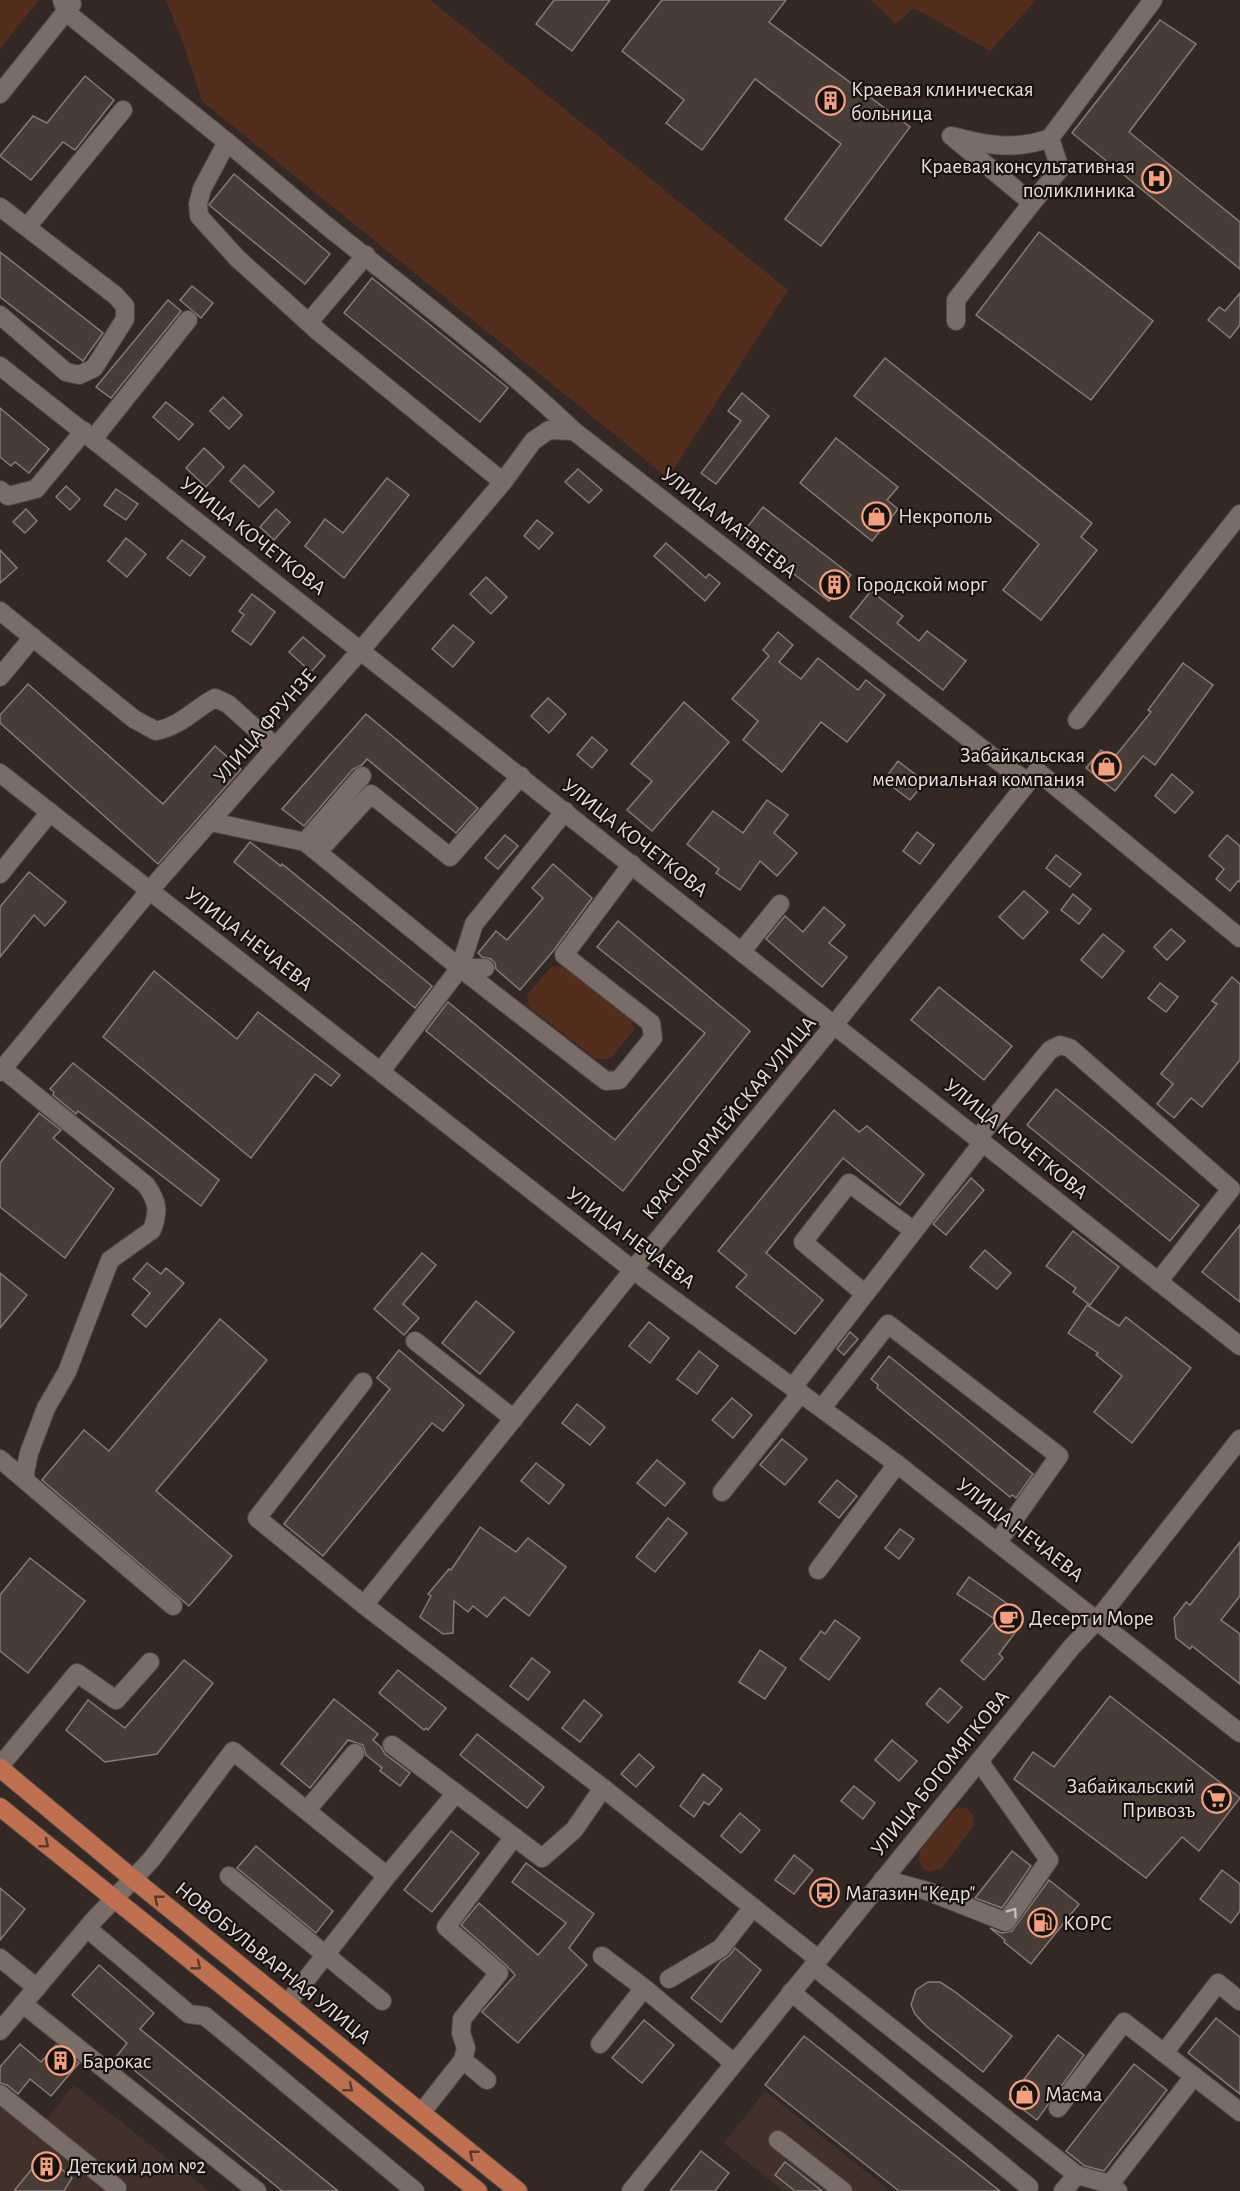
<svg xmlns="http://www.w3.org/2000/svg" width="1240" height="2191" font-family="'Alegreya Sans',sans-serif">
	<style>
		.built { fill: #42312a }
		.green { fill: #532e1f }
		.building { fill: #483c37; stroke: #887a75; stroke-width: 1.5 }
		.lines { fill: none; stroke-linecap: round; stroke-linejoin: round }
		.minor-casing { stroke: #504743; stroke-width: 20 }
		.major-casing { stroke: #504743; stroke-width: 20 }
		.minor { stroke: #7a6c67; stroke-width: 18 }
		.major { stroke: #be7051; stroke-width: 18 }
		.oneway { stroke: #5a382a }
		.oneway2 { stroke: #c6bcb9 }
		.labels { text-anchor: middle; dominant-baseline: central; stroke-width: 4.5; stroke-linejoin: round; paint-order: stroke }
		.poi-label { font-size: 21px; fill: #e7dfdc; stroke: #181210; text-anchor: start }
		.street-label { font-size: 21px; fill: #e7dfdc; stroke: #181210 }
	</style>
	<rect width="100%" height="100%" fill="#342824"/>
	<g class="built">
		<polygon points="74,2085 209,2191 0,2191 0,2105 36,2133"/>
		<polygon points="765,2091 890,2191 783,2191 724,2143"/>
	</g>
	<g class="green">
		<polygon points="0,0 39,0 0,49"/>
		<polygon points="166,0 430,0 788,290 668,478 202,101 182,40"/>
		<polygon points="871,0 1036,0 990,51 914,8 896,24"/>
		<polygon points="552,966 566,967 630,1016 634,1030 610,1059 596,1059 529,1007 527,995"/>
		<polygon points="960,1807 968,1809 973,1815 974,1825 941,1869 930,1872 923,1869 919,1862 920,1851 954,1810"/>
	</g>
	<g class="building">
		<polygon points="554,0 610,0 572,51 536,24"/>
		<polygon points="662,0 786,0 769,22 910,127 821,246 785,219 841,144 755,79 702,150 666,123 684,100 622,51"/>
		<polygon points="1160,20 1196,44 1129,132 1240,222 1240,269 1072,133"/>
		<polygon points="85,76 114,100 75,150 63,142 31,180 0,156 33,116 47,123"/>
		<polygon points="234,174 330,254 305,284 209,205"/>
		<polygon points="1039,232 1153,321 1091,400 976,315"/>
		<polygon points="0,252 103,333 83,361 0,297"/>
		<polygon points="372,278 508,388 480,422 344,313"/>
		<polygon points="192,286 213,303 201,318 180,300"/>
		<polygon points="1240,293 1240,325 1230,338 1208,320 1219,307 1225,311"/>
		<polygon points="168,300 181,311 111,398 96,387"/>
		<polygon points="885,358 1092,523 1081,537 1097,550 1041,620 1003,590 1039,544 854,396"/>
		<polygon points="742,393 769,416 716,484 701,473 741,421 728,411"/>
		<polygon points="223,397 242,415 229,429 210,411"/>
		<polygon points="166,402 193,424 179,440 153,417"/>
		<polygon points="0,408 49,449 29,473 15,462 11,466 0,457"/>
		<polygon points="836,438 898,487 887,500 898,509 872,541 800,483"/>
		<polygon points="204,448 224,467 206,487 186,468"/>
		<polygon points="244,465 274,492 259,507 230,481"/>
		<polygon points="578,469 602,490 589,503 565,482"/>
		<polygon points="387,478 409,495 344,578 305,546 325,519 343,533"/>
		<polygon points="66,486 80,499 70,510 56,497"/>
		<polygon points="116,489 138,504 126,520 104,505"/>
		<polygon points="763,507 851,575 829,601 742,534"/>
		<polygon points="26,509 37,521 25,533 13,522"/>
		<polygon points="276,509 290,522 274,540 260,527"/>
		<polygon points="537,520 553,533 539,549 524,536"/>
		<polygon points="126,538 146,554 127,577 108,561"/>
		<polygon points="182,540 205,557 190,576 167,558"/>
		<polygon points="666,543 706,578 709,574 720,583 705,601 654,556"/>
		<polygon points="0,550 17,568 0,583"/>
		<polygon points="486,577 507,597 491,614 470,594"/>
		<polygon points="871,591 903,616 897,623 919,641 927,631 966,661 943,690 850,617"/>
		<polygon points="252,594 275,612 251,645 232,631 244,615 239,611"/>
		<polygon points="453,625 474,642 453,667 432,649"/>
		<polygon points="778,632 793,645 779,662 801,679 818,658 858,690 866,680 885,695 847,742 821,722 782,772 743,740 758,721 732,699 769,656 763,650"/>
		<polygon points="303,637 325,656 311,672 289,652"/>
		<polygon points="1183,663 1213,685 1155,765 1143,756 1115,791 1086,768 1101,750 1113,759 1151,712 1148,710"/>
		<polygon points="28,684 163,804 215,746 241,769 158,864 0,723 0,715"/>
		<polygon points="548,698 566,714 549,733 531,716"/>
		<polygon points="684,702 729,742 652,831 627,810 652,781 631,764"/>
		<polygon points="366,714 478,808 456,833 367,759 362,765 353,769 304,826 282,809"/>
		<polygon points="592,737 607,750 592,768 577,755"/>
		<polygon points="898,761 925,782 910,800 884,780"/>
		<polygon points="1172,774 1193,792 1175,813 1155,796"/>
		<polygon points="767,800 788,815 774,833 797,853 777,876 760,861 740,890 716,873 719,869 687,844 713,811 743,833"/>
		<polygon points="917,832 934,845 920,864 903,851"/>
		<polygon points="505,835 518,846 498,869 485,858"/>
		<polygon points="1227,835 1240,846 1240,882 1238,881 1230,891 1216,879 1224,869 1209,856"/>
		<polygon points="250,842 281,866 282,864 432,986 415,1008 234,862"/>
		<polygon points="1056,855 1081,874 1070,887 1046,868"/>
		<polygon points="553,864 592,898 554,950 520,990 496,969 495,963 491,959 482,957 478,953 496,931 507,940 543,898 532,888"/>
		<polygon points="29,872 66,902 45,926 34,915 0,957 0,907"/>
		<polygon points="1024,891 1048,912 1023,939 999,917"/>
		<polygon points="1073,894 1091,909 1079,924 1061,910"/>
		<polygon points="824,907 845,925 829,943 847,957 822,987 766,939 785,916 803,932"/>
		<polygon points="618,921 750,1031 623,1191 426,1031 448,1002 615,1140 705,1033 597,947"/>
		<polygon points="1171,929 1185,941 1167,960 1154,947"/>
		<polygon points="1103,934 1124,951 1102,978 1081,960"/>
		<polygon points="154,971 237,1039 258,1012 340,1075 331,1086 315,1074 251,1158 103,1037"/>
		<polygon points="1232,977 1240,984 1240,1060 1202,1107 1191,1098 1174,1118 1157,1104 1173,1084 1161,1074 1217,1004 1212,1001"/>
		<polygon points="1160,983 1178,997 1166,1012 1148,998"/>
		<polygon points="939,987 1012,1046 984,1080 911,1020"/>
		<polygon points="73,1063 219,1180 201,1206 78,1111 76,1114 53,1095 54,1092 50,1089"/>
		<polygon points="1056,1089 1199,1205 1170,1241 1027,1125"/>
		<polygon points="834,1110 859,1132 867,1126 924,1174 900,1205 843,1158 766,1253 823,1300 795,1334 736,1287 747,1275 718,1251"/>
		<polygon points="39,1113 61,1130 53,1138 114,1189 65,1258 0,1207 0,1163"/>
		<polygon points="971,1178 984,1190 946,1235 933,1224"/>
		<polygon points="1240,1225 1240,1302 1202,1272"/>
		<polygon points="1073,1231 1119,1267 1090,1305 1073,1292 1076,1288 1046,1266"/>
		<polygon points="985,1250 1011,1273 997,1289 970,1267"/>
		<polygon points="422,1253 436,1265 403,1304 419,1318 404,1335 374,1309"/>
		<polygon points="147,1263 161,1274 166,1268 184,1283 146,1327 132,1315 150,1293 133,1279"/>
		<polygon points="0,1273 27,1295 0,1328"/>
		<polygon points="476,1301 514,1332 480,1374 442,1343"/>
		<polygon points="1087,1305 1119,1326 1126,1317 1191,1368 1132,1443 1094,1412 1122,1376 1096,1355 1098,1353 1068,1333"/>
		<polygon points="220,1319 267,1360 156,1491 232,1556 189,1606 42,1480 84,1430 109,1451"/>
		<polygon points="649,1322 669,1338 650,1363 629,1346"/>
		<polygon points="850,1332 858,1339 844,1355 837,1349"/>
		<polygon points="399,1350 464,1405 443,1431 432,1423 323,1556 284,1524 390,1389 377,1378"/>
		<polygon points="699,1351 718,1366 697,1394 677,1379"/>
		<polygon points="889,1356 1033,1474 1016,1498 1012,1495 1010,1497 877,1388 878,1385 871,1379"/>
		<polygon points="732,1398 752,1415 733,1438 712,1420"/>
		<polygon points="577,1404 605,1427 590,1445 562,1423"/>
		<polygon points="782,1439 807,1459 785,1485 760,1465"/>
		<polygon points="657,1460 685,1483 665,1506 637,1483"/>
		<polygon points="536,1463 564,1485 549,1504 521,1481"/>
		<polygon points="837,1480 857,1496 839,1518 819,1502"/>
		<polygon points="668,1518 687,1533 655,1572 636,1557"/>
		<polygon points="480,1527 516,1552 528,1538 566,1567 529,1616 504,1597 487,1617 473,1606 468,1612 454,1601 453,1633 443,1634 420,1617 431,1596 428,1594 449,1569 451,1570"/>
		<polygon points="900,1529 914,1539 899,1559 885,1548"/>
		<polygon points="1240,1542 1240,1596 1221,1620 1240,1634 1240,1684 1192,1646 1190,1649 1176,1638 1174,1618 1186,1602 1190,1605"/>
		<polygon points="30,1558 85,1601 28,1673 0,1651 0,1595"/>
		<polygon points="969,1577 1022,1614 1023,1622 999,1654 1003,1658 984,1680 961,1661 996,1620 957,1594"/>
		<polygon points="835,1620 860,1638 829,1680 800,1659 821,1631 825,1634"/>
		<polygon points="760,1650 786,1668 765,1699 739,1682"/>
		<polygon points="532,1658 550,1672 528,1700 510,1686"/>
		<polygon points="184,1660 213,1683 157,1754 105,1762 66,1730 88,1700 125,1728"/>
		<polygon points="398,1670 446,1708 428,1730 426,1728 424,1730 379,1693"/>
		<polygon points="940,1688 962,1707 948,1723 926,1704"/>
		<polygon points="1110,1696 1240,1798 1199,1851 1182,1837 1146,1878 1014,1779 1033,1752 1054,1767"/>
		<polygon points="334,1699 378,1734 373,1740 381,1747 385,1754 410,1773 400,1786 380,1771 382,1768 366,1755 363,1745 348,1740 310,1788 281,1764"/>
		<polygon points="584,1700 602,1715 580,1742 562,1728"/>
		<polygon points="477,1734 544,1787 527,1808 460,1755"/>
		<polygon points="892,1740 917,1761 899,1781 875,1760"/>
		<polygon points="639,1754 654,1767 636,1787 621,1774"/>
		<polygon points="703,1774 722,1789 709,1805 704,1802 694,1817 680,1806"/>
		<polygon points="854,1786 875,1803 863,1819 841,1801"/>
		<polygon points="740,1813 760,1830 741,1853 721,1836"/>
		<polygon points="451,1831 479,1853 432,1912 404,1890"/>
		<polygon points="256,1846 333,1911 316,1933 237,1868"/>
		<polygon points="1012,1851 1031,1866 1002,1908 975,1898"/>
		<polygon points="794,1855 813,1870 794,1894 775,1880"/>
		<polygon points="526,1863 594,1914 569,1948 587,1965 518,2043 482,2012 515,1975 506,1965 461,1925 479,1903 538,1955 566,1923 512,1882"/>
		<polygon points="1222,1870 1240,1884 1240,1911 1231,1923 1200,1899"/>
		<polygon points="1049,1880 1079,1904 1031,1964 1004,1942 1005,1940 990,1928 1002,1933 1012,1931"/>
		<polygon points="0,1888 25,1909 0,1940"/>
		<polygon points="735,1948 761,1970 721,2022 691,1998 720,1962 730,1955"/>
		<polygon points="99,1965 154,2013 140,2029 338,2191 282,2191 117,2056 127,2043 72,1995"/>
		<polygon points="928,1982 940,1982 954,1991 1012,2036 983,2072 926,2026 915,2014 911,2005 916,1990"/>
		<polygon points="1216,2018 1240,2037 1240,2094 1188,2053"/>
		<polygon points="644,2020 674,2045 642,2083 612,2058"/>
		<polygon points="1058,2035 1084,2055 1037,2120 1009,2099"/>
		<polygon points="804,2036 1000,2191 899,2191 765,2085"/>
		<polygon points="20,2044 41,2062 56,2045 79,2063 51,2096 30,2079 18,2094 7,2085 0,2083 0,2067"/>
		<polygon points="1134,2064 1167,2090 1104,2171 1085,2166 1066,2151"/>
		<polygon points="701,2151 729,2173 715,2191 670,2191"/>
		<polygon points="44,2154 72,2178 64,2191 14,2191"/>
		<polygon points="785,2162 822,2191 795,2191 775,2175"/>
	</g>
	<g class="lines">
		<defs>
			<g id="minor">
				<polyline points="62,0 66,12 227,142 202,189 198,204 199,216 237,258 320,333 503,482"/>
				<polyline points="0,94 72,4"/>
				<path d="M951,136c35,9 64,15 99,2l103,-138"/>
				<polyline points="955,139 1032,203 956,300 956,321"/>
				<path d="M227,142c35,29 70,60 105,88 82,66 166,129 242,201l424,330 30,21"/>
				<polyline points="1032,203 1060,169 1050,138"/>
				<polyline points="0,207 115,295 125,306 125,319 94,368 79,375 66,372 0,315"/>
				<polyline points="27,227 123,110"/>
				<polyline points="309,322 366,255"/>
				<polyline points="0,366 1240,1346"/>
				<polyline points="93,439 188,320"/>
				<polyline points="0,490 8,496 36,489 84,431"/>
				<path d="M0,611l134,108 22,12c25,-5 37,-21 59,-33l13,6 48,43"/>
				<polyline points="0,677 33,637"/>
				<polyline points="1077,720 1240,514"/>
				<polyline points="0,773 633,1270 897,1464 1240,1733"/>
				<polyline points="362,776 305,842 460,968 606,1081 619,1080 653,1038 651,1023 564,955 632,864"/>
				<polyline points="211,822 305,842 326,843 371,794 450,857 521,776"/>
				<polyline points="0,874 50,812"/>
				<polyline points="742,951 780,904"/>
				<polyline points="460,968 485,968"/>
				<path d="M3,1069l143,116c12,17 13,26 6,45l-42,30 -43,112 -21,36 -17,45 -4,20 1,8"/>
				<polyline points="381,1071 460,968 474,924 565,811"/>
				<polyline points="0,1072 150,890 361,650 503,482 533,441 549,430 574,431"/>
				<polyline points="978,1138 1050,1050 1060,1045 1070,1048 1231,1189 1158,1282"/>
				<polyline points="865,1294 803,1242 849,1183 914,1231"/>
				<polyline points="415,1341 514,1419"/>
				<polyline points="363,1382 257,1518 364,1605 603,1788 818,1959"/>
				<polyline points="793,1387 983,1142"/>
				<polyline points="822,1408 888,1324 1059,1456 998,1542"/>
				<polyline points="0,1459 173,1606"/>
				<polyline points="722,1492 801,1393"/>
				<polyline points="818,1570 897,1464"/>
				<polyline points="364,1605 633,1270 834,1025 1037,771 1240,938"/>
				<polyline points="392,1745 542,1858 574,1830 603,1788"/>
				<polyline points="0,1766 77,1673 116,1700 150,1662"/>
				<polyline points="307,1810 355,1753"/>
				<polyline points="229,1876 382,2001"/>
				<polyline points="883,1879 927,1891 1006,1922 1049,1860 979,1761"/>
				<polyline points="88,1929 189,2014 205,2016 415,2191"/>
				<polyline points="602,1956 644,1988"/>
				<polyline points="0,1958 37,1988"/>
				<polyline points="813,1966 1077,2175 1110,2184 1118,2191"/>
				<polyline points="669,1979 721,1948 753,1907"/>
				<polyline points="791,1992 1029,2187"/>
				<polyline points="23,2004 257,2191"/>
				<polyline points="287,2004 387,1876 456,1793"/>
				<polyline points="0,2031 93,1921 151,1860 233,1751 387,1876"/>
				<polyline points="600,2044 644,1988 734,2063"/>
				<polyline points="1164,2053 1218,1983 1240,2001"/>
				<polyline points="463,2060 487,2080"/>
				<polyline points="0,2094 117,2188"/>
				<polyline points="1058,2108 1124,2022 1240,2112"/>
				<polyline points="422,2112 463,2060 466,2048 461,2033 462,2019 499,1973 446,1927 514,1837"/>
				<polyline points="778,2140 843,2191"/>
				<polyline points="1110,2184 1194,2076"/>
				<polyline points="631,2191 1070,1649 1098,1619 1240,1439"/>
				<polyline points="1063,2191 1077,2175"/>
			</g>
			<g id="major">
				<polyline points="0,1768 132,1878 518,2191"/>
				<polyline points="0,1807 478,2191"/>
			</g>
		</defs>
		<use href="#minor" class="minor-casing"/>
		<use href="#major" class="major-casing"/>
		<use href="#minor" class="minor"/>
		<use href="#major" class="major"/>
	</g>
	<defs><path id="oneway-chevron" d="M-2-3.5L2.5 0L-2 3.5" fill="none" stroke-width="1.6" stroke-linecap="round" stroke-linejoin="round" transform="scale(1.5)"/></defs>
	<g class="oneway">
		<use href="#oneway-chevron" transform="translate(45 1844) rotate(39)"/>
		<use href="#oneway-chevron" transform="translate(158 1899) rotate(-141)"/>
		<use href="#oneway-chevron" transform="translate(197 1966) rotate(39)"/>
		<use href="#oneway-chevron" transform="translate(349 2088) rotate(39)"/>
		<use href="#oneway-chevron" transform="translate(473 2154) rotate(-141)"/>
	</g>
	<use class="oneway2" href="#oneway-chevron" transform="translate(1013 1912) rotate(-55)"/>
	<defs>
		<symbol id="building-ring" viewBox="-11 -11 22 22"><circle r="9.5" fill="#181210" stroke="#f2a080" stroke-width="1.5"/><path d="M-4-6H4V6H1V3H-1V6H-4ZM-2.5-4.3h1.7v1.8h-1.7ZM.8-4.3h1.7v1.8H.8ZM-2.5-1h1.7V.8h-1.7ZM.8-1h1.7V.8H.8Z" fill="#f2a080"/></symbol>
		<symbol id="hospital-ring" viewBox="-11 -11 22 22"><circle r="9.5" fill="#181210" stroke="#f2a080" stroke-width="1.5"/><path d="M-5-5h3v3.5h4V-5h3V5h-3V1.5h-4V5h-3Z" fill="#f2a080"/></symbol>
		<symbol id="shop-ring" viewBox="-11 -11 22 22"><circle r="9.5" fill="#181210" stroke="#f2a080" stroke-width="1.5"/><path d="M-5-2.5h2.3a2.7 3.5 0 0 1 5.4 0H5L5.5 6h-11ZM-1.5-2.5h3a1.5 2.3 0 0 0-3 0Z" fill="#f2a080"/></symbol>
		<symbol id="cafe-ring" viewBox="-11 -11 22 22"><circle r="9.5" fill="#181210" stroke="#f2a080" stroke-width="1.5"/><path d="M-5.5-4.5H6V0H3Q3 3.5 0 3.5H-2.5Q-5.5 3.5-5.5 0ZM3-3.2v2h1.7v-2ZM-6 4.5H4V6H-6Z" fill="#f2a080"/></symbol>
		<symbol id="supermarket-ring" viewBox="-11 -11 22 22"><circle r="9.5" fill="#181210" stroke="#f2a080" stroke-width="1.5"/><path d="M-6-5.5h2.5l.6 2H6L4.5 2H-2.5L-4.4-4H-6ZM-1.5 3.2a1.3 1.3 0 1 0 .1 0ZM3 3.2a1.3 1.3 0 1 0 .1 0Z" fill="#f2a080"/></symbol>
		<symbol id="bus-ring" viewBox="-11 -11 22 22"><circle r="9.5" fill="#181210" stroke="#f2a080" stroke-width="1.5"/><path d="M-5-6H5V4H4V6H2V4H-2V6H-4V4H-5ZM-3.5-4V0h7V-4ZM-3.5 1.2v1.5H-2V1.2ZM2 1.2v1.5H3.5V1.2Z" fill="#f2a080"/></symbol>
		<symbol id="fuel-ring" viewBox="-11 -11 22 22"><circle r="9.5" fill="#181210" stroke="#f2a080" stroke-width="1.5"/><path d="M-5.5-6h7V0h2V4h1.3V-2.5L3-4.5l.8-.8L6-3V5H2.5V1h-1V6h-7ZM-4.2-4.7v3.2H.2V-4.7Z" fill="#f2a080"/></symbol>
	</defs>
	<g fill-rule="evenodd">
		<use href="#building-ring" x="814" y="84" width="33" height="33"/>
		<use href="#hospital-ring" x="1140" y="162" width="33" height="33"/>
		<use href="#shop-ring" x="860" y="500" width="33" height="33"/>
		<use href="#building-ring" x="818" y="568" width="33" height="33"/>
		<use href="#shop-ring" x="1090" y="750" width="33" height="33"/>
		<use href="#cafe-ring" x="992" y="1602" width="33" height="33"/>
		<use href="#supermarket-ring" x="1200" y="1782" width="33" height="33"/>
		<use href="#bus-ring" x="808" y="1876" width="33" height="33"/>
		<use href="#fuel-ring" x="1026" y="1906" width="33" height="33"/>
		<use href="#building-ring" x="44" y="2044" width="33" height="33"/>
		<use href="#shop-ring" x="1008" y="2078" width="33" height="33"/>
		<use href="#building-ring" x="30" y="2150" width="33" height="33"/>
	</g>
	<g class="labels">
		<g class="poi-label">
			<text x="851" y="89">Краевая клиническая<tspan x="851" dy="24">больница</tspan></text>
			<text x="1135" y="166" text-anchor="end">Краевая консультативная<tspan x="1135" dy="24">поликлиника</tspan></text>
			<text x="898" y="516">Некрополь</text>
			<text x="856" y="584">Городской морг</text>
			<text x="1085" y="755" text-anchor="end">Забайкальская<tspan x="1085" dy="24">мемориальная компания</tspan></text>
			<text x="1029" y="1618">Десерт и Море</text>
			<text x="1195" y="1786" text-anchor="end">Забайкальский<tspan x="1195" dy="24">Привозъ</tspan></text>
			<text x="845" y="1893">Магазин "Кедр"</text>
			<text x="1063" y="1923">КОРС</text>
			<text x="82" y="2061">Барокас</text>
			<text x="1045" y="2094">Масма</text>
			<text x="67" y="2166">Детский дом №2</text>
		</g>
		<g class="street-label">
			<text transform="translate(729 523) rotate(38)">УЛИЦА МАТВЕЕВА</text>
			<text transform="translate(253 536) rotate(38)">УЛИЦА КОЧЕТКОВА</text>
			<text transform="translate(265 726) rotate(-49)">УЛИЦА ФРУНЗЕ</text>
			<text transform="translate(635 838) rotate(38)">УЛИЦА КОЧЕТКОВА</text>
			<text transform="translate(249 939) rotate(38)">УЛИЦА НЕЧАЕВА</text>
			<text transform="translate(729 1118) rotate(-50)">КРАСНОАРМЕЙСКАЯ УЛИЦА</text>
			<text transform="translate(1016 1139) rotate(39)">УЛИЦА КОЧЕТКОВА</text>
			<text transform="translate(631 1238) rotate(37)">УЛИЦА НЕЧАЕВА</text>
			<text transform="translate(1020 1530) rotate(38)">УЛИЦА НЕЧАЕВА</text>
			<text transform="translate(940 1773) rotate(-51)">УЛИЦА БОГОМЯГКОВА</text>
			<text transform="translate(273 1963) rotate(39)">НОВОБУЛЬВАРНАЯ УЛИЦА</text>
		</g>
	</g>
</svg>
